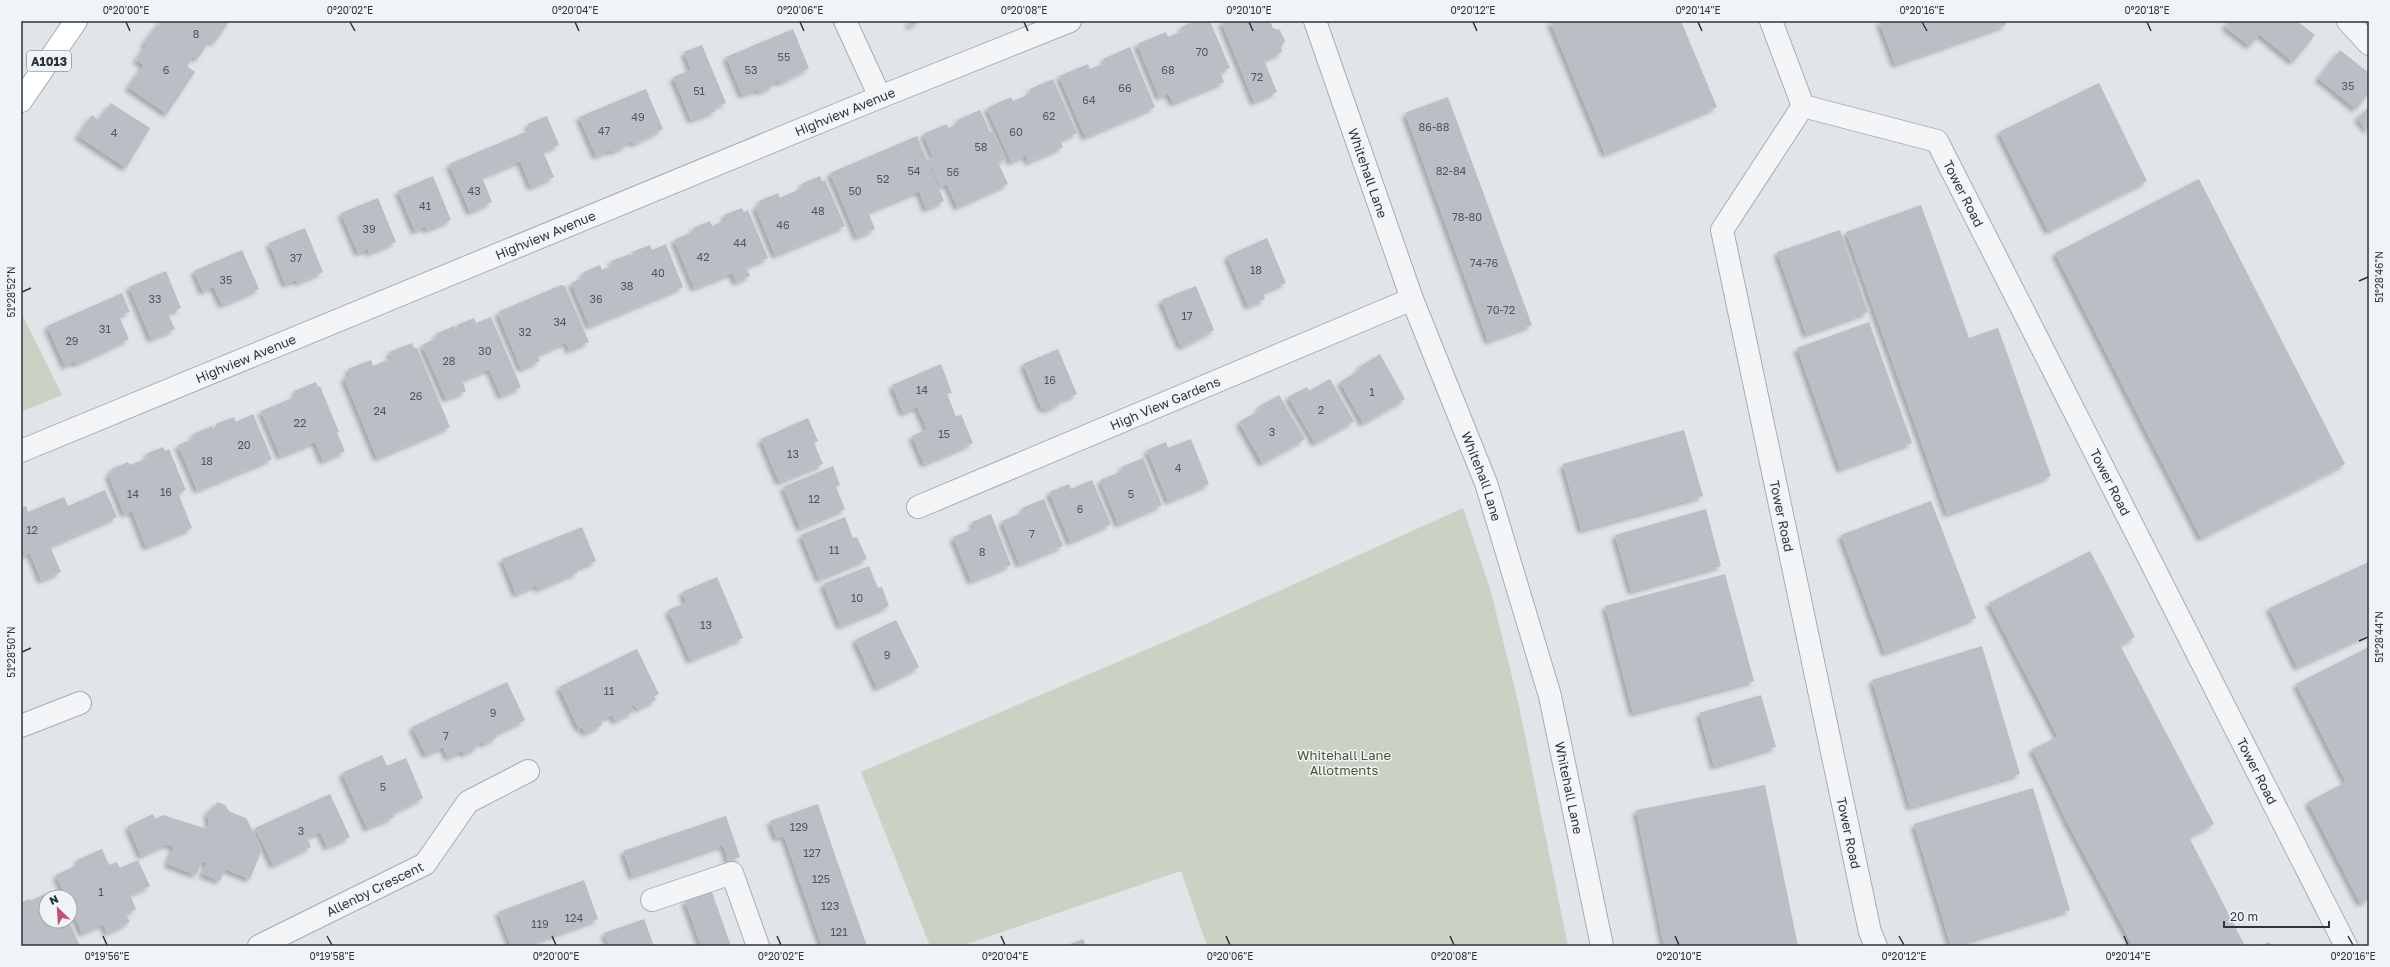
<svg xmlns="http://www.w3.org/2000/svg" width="2390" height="967" font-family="'Golos Text',sans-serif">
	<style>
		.green { fill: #c9d2c3 }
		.building { fill: #b9bfc5; filter: url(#shadow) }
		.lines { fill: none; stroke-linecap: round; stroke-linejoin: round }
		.minor-casing { stroke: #a6adb3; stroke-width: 24 }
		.major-casing { stroke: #a1abb4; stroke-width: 24 }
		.minor { stroke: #f4f5f7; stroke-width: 22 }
		.major { stroke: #fff; stroke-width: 22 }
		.ticks { fill: none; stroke: #2a353f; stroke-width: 1.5 }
		.labels { text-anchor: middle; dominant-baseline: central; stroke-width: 3; stroke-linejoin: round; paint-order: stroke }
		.number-label { font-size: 11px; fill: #4e5860 }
		.shield { fill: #f1f4f6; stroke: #666e76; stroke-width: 1 }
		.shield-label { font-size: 12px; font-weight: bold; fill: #2a353f }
		.street-label { font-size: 13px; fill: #2a353f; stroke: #f1f4f6 }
		.park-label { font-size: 13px; fill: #435a39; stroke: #f1f4f6 }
		.neatline { fill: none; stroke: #2a353f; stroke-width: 1.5 }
		.ticks-label { font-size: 10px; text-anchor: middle; fill: #2a353f }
	</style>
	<defs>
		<filter id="shadow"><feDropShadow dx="-3.5" dy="3.5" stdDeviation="2" flood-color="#0004"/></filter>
	</defs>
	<rect width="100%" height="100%" fill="#e1e5e9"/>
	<g class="green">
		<polygon points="21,312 62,395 21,412"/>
		<polygon points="1463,508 1491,592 1518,701 1568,946 1207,946 1181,871 961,946 930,946 861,772 1199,627"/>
	</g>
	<g class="building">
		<polygon points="159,21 230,21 214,43 210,40 198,58 192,58 187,66 195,72 167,114 128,87 144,65 136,60 146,45 144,43 157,25 159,26 160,24 158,23"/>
		<polygon points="908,21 923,21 910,26"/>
		<polygon points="1195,21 1210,21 1230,68 1220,72 1224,82 1173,103 1168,93 1159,97 1137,44 1166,32 1168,37 1183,31 1181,27"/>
		<polygon points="1221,21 1270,21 1273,28 1280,30 1285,41 1281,47 1282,52 1264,60 1277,92 1254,102"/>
		<polygon points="1550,21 1681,21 1717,107 1605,154"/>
		<polygon points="1879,21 2005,21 2006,25 1895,64"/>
		<polygon points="2225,21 2297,21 2315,35 2293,62 2259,34 2250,46 2225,27 2228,24"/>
		<polygon points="793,29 809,68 780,83 779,80 772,83 773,86 759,92 758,89 742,95 726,57"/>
		<polygon points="702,45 726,103 714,107 716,111 691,120 673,77 691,70 684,52"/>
		<polygon points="1130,47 1155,107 1085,137 1059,76 1088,64 1090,69 1105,63 1103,59"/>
		<polygon points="2340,50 2369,73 2369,93 2356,109 2318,78"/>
		<polygon points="1053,79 1077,133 1060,140 1063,147 1028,162 1026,155 1011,162 987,108 1011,97 1013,101 1021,98 1031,93 1030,89"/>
		<polygon points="2099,83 2147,181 2048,231 1999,132"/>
		<polygon points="646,89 663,129 634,144 632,141 625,144 626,146 612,152 611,150 596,156 579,117"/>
		<polygon points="1448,97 1532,325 1488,341 1405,113"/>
		<polygon points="111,103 150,128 126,168 78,136 92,115 98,120"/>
		<polygon points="2369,107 2369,132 2357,118"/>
		<polygon points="980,110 990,132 993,131 1006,159 998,162 1008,184 957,207 947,184 940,187 928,158 933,157 923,134 947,124 948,128 959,123 957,120"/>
		<polygon points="547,116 559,145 543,151 554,177 531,187 520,161 482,177 492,202 470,212 449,164 530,130 528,124"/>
		<polygon points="917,136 944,201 926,209 919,191 868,212 875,229 857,237 830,173"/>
		<polygon points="433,176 451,220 427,230 425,226 415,231 398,191"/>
		<polygon points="820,176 822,181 825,180 845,226 775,255 755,207 760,205 759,201 778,193 780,198 791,193 803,188 801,184"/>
		<polygon points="2199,179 2345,464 2201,538 2055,253"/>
		<polygon points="378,198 396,242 369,253 368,249 358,253 341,213"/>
		<polygon points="1921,205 1969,338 1998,328 2051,476 1947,514 1846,232"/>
		<polygon points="742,208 744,212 748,210 768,258 746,267 750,276 736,282 732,273 694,288 674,240 694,231 693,228 710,221 712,226 726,220 724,215"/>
		<polygon points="305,228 323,272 297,283 296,280 285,284 269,243"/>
		<polygon points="1840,230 1868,312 1806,334 1777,252"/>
		<polygon points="1267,238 1286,283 1263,292 1265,299 1248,306 1227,256"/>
		<polygon points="666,244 683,287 589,326 571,283 584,277 582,273 600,265 602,270 613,265 611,261 630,254 631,258 634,257 632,252 650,245 652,250"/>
		<polygon points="242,250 259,289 222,305 213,286 203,292 194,271"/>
		<polygon points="166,271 181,308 168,314 175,329 151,339 129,287"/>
		<polygon points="561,285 565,286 589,342 569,350 566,342 537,355 540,361 521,369 498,314 500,311"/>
		<polygon points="1196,286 1214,330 1183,346 1180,345 1161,300"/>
		<polygon points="122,293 130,312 119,316 129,339 76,364 75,361 65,366 47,326"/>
		<polygon points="491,317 521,387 501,396 489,369 462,380 466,391 446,399 422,345 437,338 436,334 454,326 456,331 458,329 457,325 474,318 476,323"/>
		<polygon points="1869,322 1912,443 1840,469 1797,348"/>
		<polygon points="412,343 414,348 417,348 450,427 377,458 344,378 350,375 348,369 371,360 373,366 392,358 389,352"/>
		<polygon points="1058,349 1077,394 1060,401 1061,403 1046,410 1045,407 1042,409 1023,364"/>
		<polygon points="1380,354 1405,399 1363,423 1340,382 1360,370 1359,367"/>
		<polygon points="941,364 952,393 947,394 952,406 956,417 961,414 973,443 924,464 912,436 927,429 917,407 903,413 892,385"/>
		<polygon points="1330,379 1354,421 1315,443 1288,397 1307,387 1309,391"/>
		<polygon points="316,382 318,387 320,386 339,432 337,433 345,451 323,461 315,442 280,456 261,411 297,396 294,391"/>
		<polygon points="1279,395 1305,439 1262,463 1239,422 1260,410 1258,407"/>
		<polygon points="253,414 272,459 197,490 178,445 195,438 193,434 212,426 214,430 216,430 218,429 216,424 234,417 236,422"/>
		<polygon points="808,418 818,441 814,443 823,464 779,482 761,439"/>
		<polygon points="1684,430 1703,496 1581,530 1563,464"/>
		<polygon points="1191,439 1209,484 1168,501 1147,450 1166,442 1168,448"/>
		<polygon points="163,447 165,451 169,449 186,490 178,493 192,528 146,547 132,511 124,514 108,474 113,472 111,469 128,462 130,465 148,458 146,454"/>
		<polygon points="1143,458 1162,505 1118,524 1100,480 1123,471 1121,467"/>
		<polygon points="833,466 840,485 836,487 845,509 800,528 783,487"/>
		<polygon points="1092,480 1111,524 1070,542 1049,492 1069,484 1071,489"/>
		<polygon points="105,490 117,517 50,546 61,572 41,580 30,553 21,557 21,508 26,506 28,512 64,497 68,506"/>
		<polygon points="1044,499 1063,546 1019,564 1002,521 1024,512 1022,508"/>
		<polygon points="1931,501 1976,618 1885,653 1841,535"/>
		<polygon points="1706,509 1721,566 1631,591 1615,535"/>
		<polygon points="991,514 1011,565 971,581 953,537 975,528 972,522"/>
		<polygon points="845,517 853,538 857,537 867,559 819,579 801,535"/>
		<polygon points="582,527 596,561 577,569 578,572 538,589 536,585 516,594 502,559"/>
		<polygon points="2090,551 2135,637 2120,645 2214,824 2189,837 2245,946 2133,946 2068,824 2032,749 2058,737 1989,603"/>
		<polygon points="2369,562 2369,634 2297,667 2269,608"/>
		<polygon points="869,566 878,588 882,587 889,606 840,626 823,584"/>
		<polygon points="1725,574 1754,681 1633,713 1605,606"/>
		<polygon points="717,577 743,638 690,660 668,610 686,603 682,592"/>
		<polygon points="896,620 919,667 877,688 855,640"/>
		<polygon points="1982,646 2020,774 1910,807 1872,680"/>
		<polygon points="2369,647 2369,899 2360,903 2308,802 2346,782 2296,684"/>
		<polygon points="637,649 659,694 654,696 656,700 637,709 634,705 631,706 634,711 615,721 612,715 601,720 602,725 585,733 582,727 579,729 559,687"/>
		<polygon points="507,682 525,720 496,734 497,737 484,744 483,742 476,745 478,747 464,754 462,751 448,758 443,747 426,755 412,727"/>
		<polygon points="1761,695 1776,747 1714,766 1699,713"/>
		<polygon points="382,755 387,766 406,758 423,798 392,813 394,817 367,828 342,773"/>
		<polygon points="1765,785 1798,946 1664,946 1636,810"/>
		<polygon points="2033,788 2070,910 1951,946 1914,824"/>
		<polygon points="330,794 350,837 327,847 320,832 307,838 311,847 273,865 255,828"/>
		<polygon points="218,802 225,805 230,812 246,818 262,849 250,879 225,869 220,881 202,874 207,863 202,861 196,875 167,864 174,847 167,844 141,856 128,826 153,814 155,819 163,815 207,829 209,823 207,813"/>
		<polygon points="818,804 836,858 867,946 822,946 784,836 776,838 770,821"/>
		<polygon points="726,816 740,857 728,861 723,845 632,876 623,851"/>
		<polygon points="102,849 109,865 117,862 120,868 138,860 150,886 130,895 136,909 126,914 130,922 107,933 103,924 82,933 70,906 70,897 66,897 56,875 79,864 77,860"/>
		<polygon points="584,880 598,919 524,946 511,946 498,912"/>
		<polygon points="54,890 58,897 46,897 46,921 69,921 80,946 21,946 21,903 29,899 30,901"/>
		<polygon points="712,892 731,946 701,946 685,901"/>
		<polygon points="644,919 654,946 609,946 604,933"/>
		<polygon points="1083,939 1086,946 1065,946"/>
		<polygon points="2269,942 2272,946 2261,946"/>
	</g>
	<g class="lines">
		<defs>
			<g id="minor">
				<polyline points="845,21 880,97"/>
				<path id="s1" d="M1315,21l97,278 74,184 64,213 52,250"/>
				<polyline points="1771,21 1803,106"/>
				<polyline points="2348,21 2369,44"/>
				<path id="s2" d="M21,451l859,-354 190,-76"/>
				<path id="s3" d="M918,507l494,-208"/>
				<polyline points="21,726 80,703"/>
				<polyline points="652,900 732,873 758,946"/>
				<path id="s4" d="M259,946l166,-82 43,-62 60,-31"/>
				<path id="s5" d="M1876,946l-6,-14 -148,-702 81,-124 134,35 409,805"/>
			</g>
			<polyline id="major" points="21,101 76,21"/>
		</defs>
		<use href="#minor" class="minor-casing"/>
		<use href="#major" class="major-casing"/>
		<use href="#minor" class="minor"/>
		<use href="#major" class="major"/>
	</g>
	<path class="ticks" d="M126,22l4,9M350,22l5,9M575,22l4,9M800,22l4,9M1024,22l4,9M1249,22l4,9M1473,22l4,9M1698,22l4,9M1922,22l5,9M2147,22l4,9M2359,281l9,-4M22,292l9,-4M2359,641l9,-4M22,652l9,-4M103,936l4,9M327,936l5,9M552,936l4,9M777,936l4,9M1001,936l4,9M1226,936l4,9M1450,936l4,9M1675,936l4,9M1899,936l5,9M2124,936l4,9M2348,936l5,9"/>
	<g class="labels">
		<g class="number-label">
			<text x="196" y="33">8</text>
			<text x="1202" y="51">70</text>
			<text x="784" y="56">55</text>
			<text x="166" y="69">6</text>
			<text x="751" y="69">53</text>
			<text x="1168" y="69">68</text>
			<text x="1257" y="76">72</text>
			<text x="2348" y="85">35</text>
			<text x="1125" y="87">66</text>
			<text x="699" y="90">51</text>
			<text x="1089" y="99">64</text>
			<text x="1049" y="115">62</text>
			<text x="638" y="116">49</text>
			<text x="1434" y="126">86-88</text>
			<text x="604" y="130">47</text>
			<text x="1016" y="131">60</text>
			<text x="114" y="132">4</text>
			<text x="981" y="146">58</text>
			<text x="914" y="170">54</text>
			<text x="1451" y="170">82-84</text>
			<text x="953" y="171">56</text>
			<text x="883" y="178">52</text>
			<text x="474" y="190">43</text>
			<text x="855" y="190">50</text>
			<text x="425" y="205">41</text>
			<text x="818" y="210">48</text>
			<text x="1467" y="216">78-80</text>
			<text x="783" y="224">46</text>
			<text x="369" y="228">39</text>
			<text x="740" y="242">44</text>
			<text x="703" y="256">42</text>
			<text x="296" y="257">37</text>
			<text x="1484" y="262">74-76</text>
			<text x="1256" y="269">18</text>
			<text x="658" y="272">40</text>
			<text x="226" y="279">35</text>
			<text x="627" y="285">38</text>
			<text x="155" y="298">33</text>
			<text x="596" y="298">36</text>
			<text x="1501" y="309">70-72</text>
			<text x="1187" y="315">17</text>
			<text x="560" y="321">34</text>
			<text x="105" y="328">31</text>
			<text x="525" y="331">32</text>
			<text x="72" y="340">29</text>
			<text x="485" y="350">30</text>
			<text x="449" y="360">28</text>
			<text x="1050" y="379">16</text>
			<text x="922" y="389">14</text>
			<text x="1372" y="391">1</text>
			<text x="416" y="395">26</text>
			<text x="1321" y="409">2</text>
			<text x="380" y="410">24</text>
			<text x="300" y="422">22</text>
			<text x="1272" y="431">3</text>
			<text x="944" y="433">15</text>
			<text x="244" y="444">20</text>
			<text x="793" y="453">13</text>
			<text x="207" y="460">18</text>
			<text x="1178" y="467">4</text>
			<text x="166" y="491">16</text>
			<text x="133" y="493">14</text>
			<text x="1131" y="493">5</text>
			<text x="814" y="498">12</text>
			<text x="1080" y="508">6</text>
			<text x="32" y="529">12</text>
			<text x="1032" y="533">7</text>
			<text x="834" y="549">11</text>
			<text x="982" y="551">8</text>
			<text x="857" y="597">10</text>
			<text x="706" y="624">13</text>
			<text x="887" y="654">9</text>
			<text x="609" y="690">11</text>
			<text x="493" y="712">9</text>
			<text x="446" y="735">7</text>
			<text x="383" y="786">5</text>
			<text x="799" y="826">129</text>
			<text x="301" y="830">3</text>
			<text x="812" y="852">127</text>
			<text x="821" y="878">125</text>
			<text x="101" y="891">1</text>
			<text x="830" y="905">123</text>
			<text x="574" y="917">124</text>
			<text x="540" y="923">119</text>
			<text x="839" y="931">121</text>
		</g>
		<rect class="shield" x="27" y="51" width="44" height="20" rx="3"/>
		<g class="shield-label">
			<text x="49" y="61">A1013</text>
		</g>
		<g class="street-label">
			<text stroke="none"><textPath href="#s2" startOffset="891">Highview Avenue</textPath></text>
			<text stroke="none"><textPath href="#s1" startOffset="161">Whitehall Lane</textPath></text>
			<text stroke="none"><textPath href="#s5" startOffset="1078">Tower Road</textPath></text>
			<text stroke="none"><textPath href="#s2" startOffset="567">Highview Avenue</textPath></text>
			<text stroke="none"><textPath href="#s2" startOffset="243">Highview Avenue</textPath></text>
			<text stroke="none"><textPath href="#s3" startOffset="268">High View Gardens</textPath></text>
			<text stroke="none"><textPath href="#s1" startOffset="485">Whitehall Lane</textPath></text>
			<text stroke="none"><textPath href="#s5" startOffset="1402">Tower Road</textPath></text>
			<text transform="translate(1782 516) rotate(78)">Tower Road</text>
			<text stroke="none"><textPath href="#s5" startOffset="1726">Tower Road</textPath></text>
			<text stroke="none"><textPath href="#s1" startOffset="809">Whitehall Lane</textPath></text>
			<text transform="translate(1849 833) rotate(78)">Tower Road</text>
			<text stroke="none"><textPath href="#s4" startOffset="129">Allenby Crescent</textPath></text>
		</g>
		<g class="park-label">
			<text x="1344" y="755">Whitehall Lane<tspan x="1344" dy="15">Allotments</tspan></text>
		</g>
	</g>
	<rect width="2390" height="967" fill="none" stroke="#f1f4f6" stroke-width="44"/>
	<g transform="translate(58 909) rotate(335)"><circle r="19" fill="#f1f4f6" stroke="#a1a8ad"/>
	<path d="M0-3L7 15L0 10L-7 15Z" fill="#c54f70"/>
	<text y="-6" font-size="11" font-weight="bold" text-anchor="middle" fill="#2a353f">N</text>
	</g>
	<path d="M2224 921v6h105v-6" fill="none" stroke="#2a353f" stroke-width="2"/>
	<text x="2230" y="921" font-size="12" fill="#2a353f" stroke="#f1f4f6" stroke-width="3" paint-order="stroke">20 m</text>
	<rect x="22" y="22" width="2346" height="923" class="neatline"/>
	<g class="ticks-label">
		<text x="126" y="14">0°20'00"E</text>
		<text x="350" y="14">0°20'02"E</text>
		<text x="575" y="14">0°20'04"E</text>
		<text x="800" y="14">0°20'06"E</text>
		<text x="1024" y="14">0°20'08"E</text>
		<text x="1249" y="14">0°20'10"E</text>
		<text x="1473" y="14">0°20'12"E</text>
		<text x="1698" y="14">0°20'14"E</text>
		<text x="1922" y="14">0°20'16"E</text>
		<text x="2147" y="14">0°20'18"E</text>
		<text transform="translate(2379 277) rotate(-90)" y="4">51°28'46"N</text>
		<text transform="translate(11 292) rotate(-90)" y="4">51°28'52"N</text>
		<text transform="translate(2379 637) rotate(-90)" y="4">51°28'44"N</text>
		<text transform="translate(11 652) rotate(-90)" y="4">51°28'50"N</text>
		<text x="107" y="960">0°19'56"E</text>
		<text x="332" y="960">0°19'58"E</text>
		<text x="556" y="960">0°20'00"E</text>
		<text x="781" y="960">0°20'02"E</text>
		<text x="1005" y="960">0°20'04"E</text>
		<text x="1230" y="960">0°20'06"E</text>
		<text x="1454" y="960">0°20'08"E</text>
		<text x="1679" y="960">0°20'10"E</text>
		<text x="1904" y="960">0°20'12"E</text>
		<text x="2128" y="960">0°20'14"E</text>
		<text x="2353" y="960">0°20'16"E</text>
	</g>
</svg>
